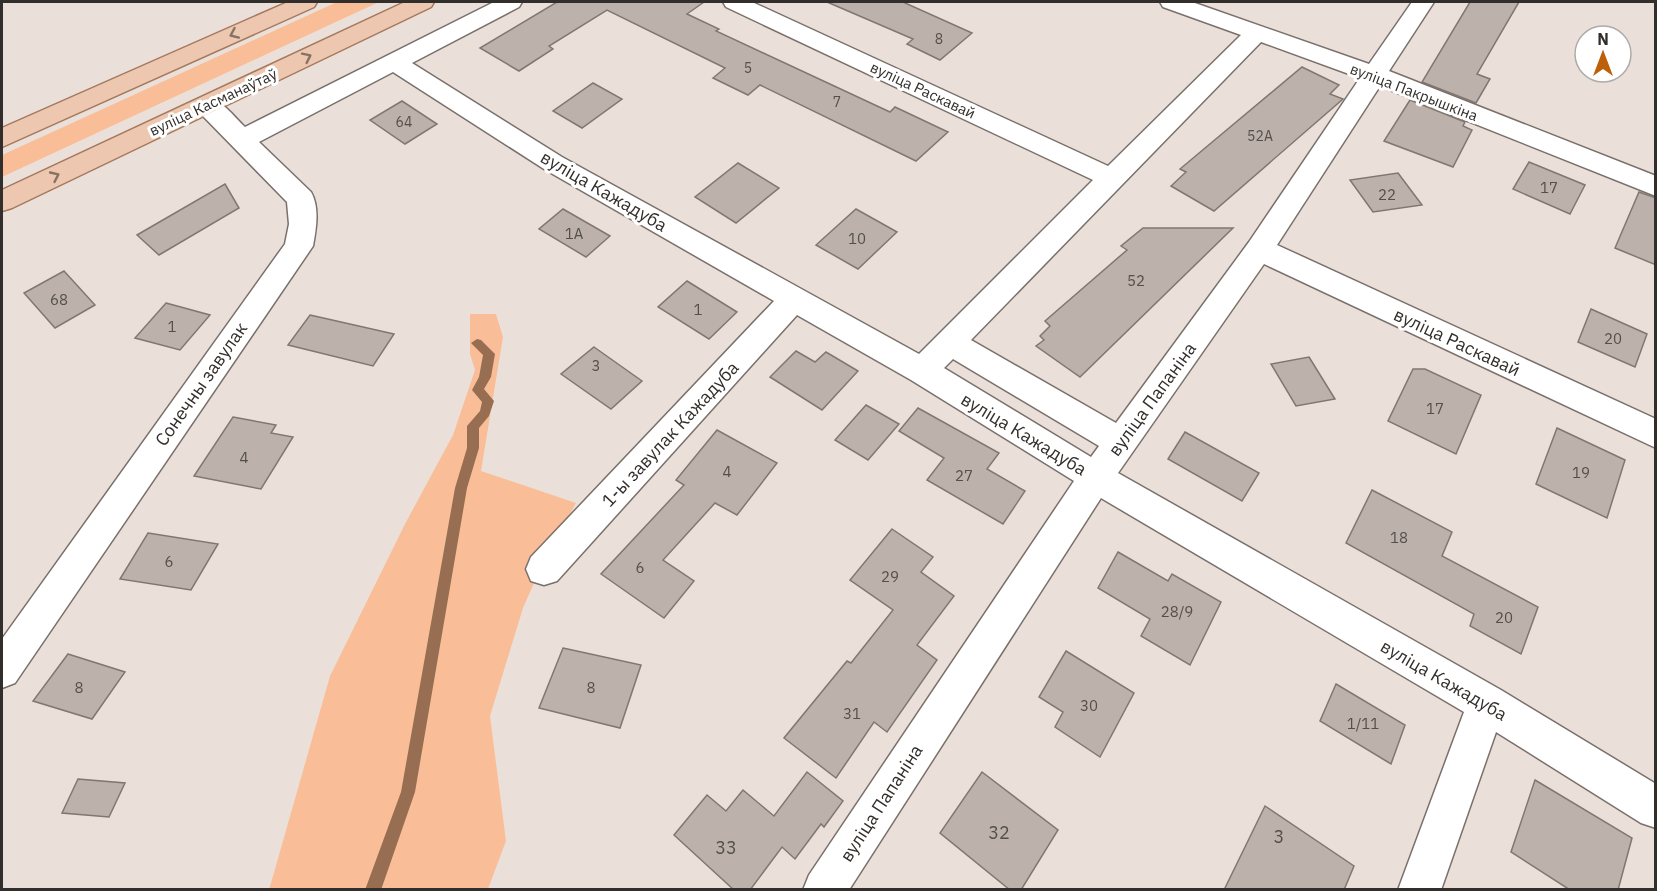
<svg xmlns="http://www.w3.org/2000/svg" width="1657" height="891" font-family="'IBM Plex Sans',sans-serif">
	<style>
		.green { fill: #f9be98 }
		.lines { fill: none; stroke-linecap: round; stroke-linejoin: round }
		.stream { fill: #976e52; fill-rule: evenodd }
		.building { fill: #bcb2ab; stroke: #817771; stroke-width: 1.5 }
		.minor-casing { stroke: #7a706b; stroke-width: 3 }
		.major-casing { stroke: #a4795e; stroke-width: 3 }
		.minor { fill: #fff; fill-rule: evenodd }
		.major { fill: #edc7af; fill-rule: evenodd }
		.oneway { stroke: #867366 }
		.labels { text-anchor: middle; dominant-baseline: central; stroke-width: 6; stroke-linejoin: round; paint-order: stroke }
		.far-number-label { font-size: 14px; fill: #544f4b }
		.far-street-label { font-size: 15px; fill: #322e2b; stroke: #fff }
		.number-label { font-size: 15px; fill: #544f4b }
		.street-label { font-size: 18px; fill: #322e2b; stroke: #fff }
		.near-number-label { font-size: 18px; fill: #544f4b }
	</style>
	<rect width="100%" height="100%" fill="#ebe0d9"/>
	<g class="green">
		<polygon points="337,2 379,2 2,177 2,155"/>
		<polygon points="470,314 496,314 503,337 481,471 576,503 541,567 523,608 490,716 506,841 488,889 269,890 330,676 405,524 453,435 475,370 470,354"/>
	</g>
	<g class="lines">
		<polygon class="stream" points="477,339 481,340 495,354 491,377 484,389 494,401 489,416 479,428 479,448 467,488 415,792 381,890 365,890 401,792 455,488 467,448 467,426 480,411 482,402 472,390 479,377 483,355 471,343"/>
	</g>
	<g class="building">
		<polygon points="557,2 704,2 687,14 719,29 716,31 890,112 895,107 948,132 916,161 760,85 748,95 713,78 725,68 607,10 549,46 553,49 519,71 480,48"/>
		<polygon points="827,2 903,2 972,33 940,60 907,44 913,39"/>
		<polygon points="1470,2 1519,2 1477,74 1490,79 1476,103 1422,82"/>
		<polygon points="1302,67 1339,85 1330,94 1343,99 1214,211 1171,186 1186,172 1180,169"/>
		<polygon points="593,83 622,99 582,128 553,111"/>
		<polygon points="1410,100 1465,122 1463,126 1472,130 1453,167 1384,141"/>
		<polygon points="402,101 437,124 405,144 370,120"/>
		<polygon points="1529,162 1585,185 1570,214 1513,189"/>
		<polygon points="738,163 779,188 736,223 695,197"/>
		<polygon points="1398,173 1422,205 1373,212 1350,180"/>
		<polygon points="225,184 239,208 159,255 137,235"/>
		<polygon points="1639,192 1656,198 1656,265 1615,248"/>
		<polygon points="563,209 610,236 586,257 539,229"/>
		<polygon points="856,209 897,232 858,269 816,245"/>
		<polygon points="1143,228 1233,228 1080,377 1036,346 1044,340 1040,336 1050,326 1045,321 1127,250 1121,246"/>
		<polygon points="64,271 95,305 55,328 24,293"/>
		<polygon points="687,281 737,312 709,339 658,307"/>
		<polygon points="166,303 210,315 180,350 135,338"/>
		<polygon points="1591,309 1647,334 1635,367 1578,342"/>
		<polygon points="310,315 394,334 373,366 288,345"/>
		<polygon points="594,347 642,381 611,409 561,374"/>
		<polygon points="796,351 815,362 826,352 858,371 822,410 770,377"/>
		<polygon points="1309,357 1335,399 1296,406 1271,364"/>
		<polygon points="1413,369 1425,369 1481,395 1456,454 1388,421"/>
		<polygon points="866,405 899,424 868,460 835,440"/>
		<polygon points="918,408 999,453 987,469 1025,491 1003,524 927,480 944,458 899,431"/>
		<polygon points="233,417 276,425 271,433 293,437 261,489 194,476"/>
		<polygon points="1557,428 1625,460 1607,518 1536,484"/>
		<polygon points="717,430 777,463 737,515 715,503 663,560 694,581 664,618 601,574 684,485 676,480"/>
		<polygon points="1185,432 1259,473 1242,501 1168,459"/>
		<polygon points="1372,490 1452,532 1442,556 1538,607 1521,654 1470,626 1474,614 1346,543"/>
		<polygon points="892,529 933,557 921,572 954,596 917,645 937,660 887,732 874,722 836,778 784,738 847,661 851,663 893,610 850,580"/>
		<polygon points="148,533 218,544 191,590 120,579"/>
		<polygon points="1118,552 1168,581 1172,574 1221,602 1190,665 1141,636 1150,619 1098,588"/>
		<polygon points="563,648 641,665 620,728 539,708"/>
		<polygon points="1066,651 1134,693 1100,757 1055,727 1063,712 1039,697"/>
		<polygon points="68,654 125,672 92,719 33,701"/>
		<polygon points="1336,684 1405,725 1391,764 1320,721"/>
		<polygon points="807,772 843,801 824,827 821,824 795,859 782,847 750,890 734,890 674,835 707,795 726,811 743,790 774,816"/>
		<polygon points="982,772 1058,830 1021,890 1010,890 940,833"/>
		<polygon points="78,779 125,783 109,817 62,813"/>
		<polygon points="1535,780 1632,838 1618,890 1570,890 1511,852"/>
		<polygon points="1265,806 1354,866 1344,890 1224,890"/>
	</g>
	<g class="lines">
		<defs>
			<path id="minor" d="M494,2h28l-3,5 -107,56 150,94 357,197 174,-174 -367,-173 -3,-5h29l356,164 133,-131 -78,-28 -3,-5h32l177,62 43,-62h22l-45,69 267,105v20l-276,-110 -103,159 379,174v29l-392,-184 -146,209 383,217 155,94v44l-15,-5 -145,-91 -55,158h-43l66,-178 -363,-214 -252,392h-46l6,-15 265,-394 -163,-101 -114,-65 -240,266 -13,4 -13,-4 -5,-12 5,-12 243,-256 -230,-132 -151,-97 -134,70 52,50c9,16 5,37 2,54l-298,437 -13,5v-49l283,-395 4,-20 -2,-22 -89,-91 -4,-6 4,-6c21,-5 33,15 47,28zM1261,42l99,36 -111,164 -133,181 -145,-83zM953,359l146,87 -8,11 -147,-89z"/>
			<g id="major">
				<polygon points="288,2 317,2 314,7 2,147 2,128"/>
				<polygon points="405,2 434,2 431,7 12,208 2,211 2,190"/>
			</g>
		</defs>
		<use href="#minor" class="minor-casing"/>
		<use href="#major" class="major-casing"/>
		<use href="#minor" class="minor"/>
		<use href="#major" class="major"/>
	</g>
	<defs><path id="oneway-chevron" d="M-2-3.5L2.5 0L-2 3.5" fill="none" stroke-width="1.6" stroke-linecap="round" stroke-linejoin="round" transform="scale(1.5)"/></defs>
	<g class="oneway">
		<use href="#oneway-chevron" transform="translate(234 34) rotate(156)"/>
		<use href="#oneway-chevron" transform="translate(307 57) rotate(-26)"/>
		<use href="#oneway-chevron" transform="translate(55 176) rotate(-25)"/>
	</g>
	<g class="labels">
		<g class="far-number-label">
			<text x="939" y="39">8</text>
			<text x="748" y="68">5</text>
			<text x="837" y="102">7</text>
			<text x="404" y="122">64</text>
			<text x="1260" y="136">52А</text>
		</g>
		<g class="far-street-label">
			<text transform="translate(923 90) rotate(25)">вуліца Раскавай</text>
			<text transform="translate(1414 92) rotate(21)">вуліца Пакрышкіна</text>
			<text transform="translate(213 102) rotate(-25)">вуліца Касманаўтаў</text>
		</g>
		<g class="number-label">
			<text x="1549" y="187">17</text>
			<text x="1387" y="194">22</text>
			<text x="574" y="233">1А</text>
			<text x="857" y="238">10</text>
			<text x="1136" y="280">52</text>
			<text x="59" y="299">68</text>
			<text x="698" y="309">1</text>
			<text x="172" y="326">1</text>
			<text x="1613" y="338">20</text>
			<text x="596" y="365">3</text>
			<text x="1435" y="408">17</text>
			<text x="244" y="457">4</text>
			<text x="727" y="471">4</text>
			<text x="1581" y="472">19</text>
			<text x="964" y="475">27</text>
			<text x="1399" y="537">18</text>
			<text x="169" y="561">6</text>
			<text x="640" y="567">6</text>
			<text x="890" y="576">29</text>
			<text x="1177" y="611">28/9</text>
			<text x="1504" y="617">20</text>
			<text x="79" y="687">8</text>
			<text x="591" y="687">8</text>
			<text x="1089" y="705">30</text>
			<text x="852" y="713">31</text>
			<text x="1363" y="723">1/11</text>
		</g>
		<g class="street-label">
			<text transform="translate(604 191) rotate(30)">вуліца Кажадуба</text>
			<text transform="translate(1457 342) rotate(25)">вуліца Раскавай</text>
			<text transform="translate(201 384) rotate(-55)">Сонечны завулак</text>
			<text transform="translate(1152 399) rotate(-54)">вуліца Папаніна</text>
			<text transform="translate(670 434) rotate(-47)">1-ы завулак Кажадуба</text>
			<text transform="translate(1024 434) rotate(31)">вуліца Кажадуба</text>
			<text transform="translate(1444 680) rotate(30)">вуліца Кажадуба</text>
			<text transform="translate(881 803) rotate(-57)">вуліца Папаніна</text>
		</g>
		<g class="near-number-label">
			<text x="999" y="832">32</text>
			<text x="1279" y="836">3</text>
			<text x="726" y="847">33</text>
		</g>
	</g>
	<rect width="1657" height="891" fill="none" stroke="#322e2b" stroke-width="6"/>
	<g transform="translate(1603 54)"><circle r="28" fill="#ffffff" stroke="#adabaa" stroke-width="1.5"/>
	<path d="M0-4.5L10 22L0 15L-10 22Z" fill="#bc6009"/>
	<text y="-9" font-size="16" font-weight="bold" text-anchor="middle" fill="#322e2b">N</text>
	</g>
</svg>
